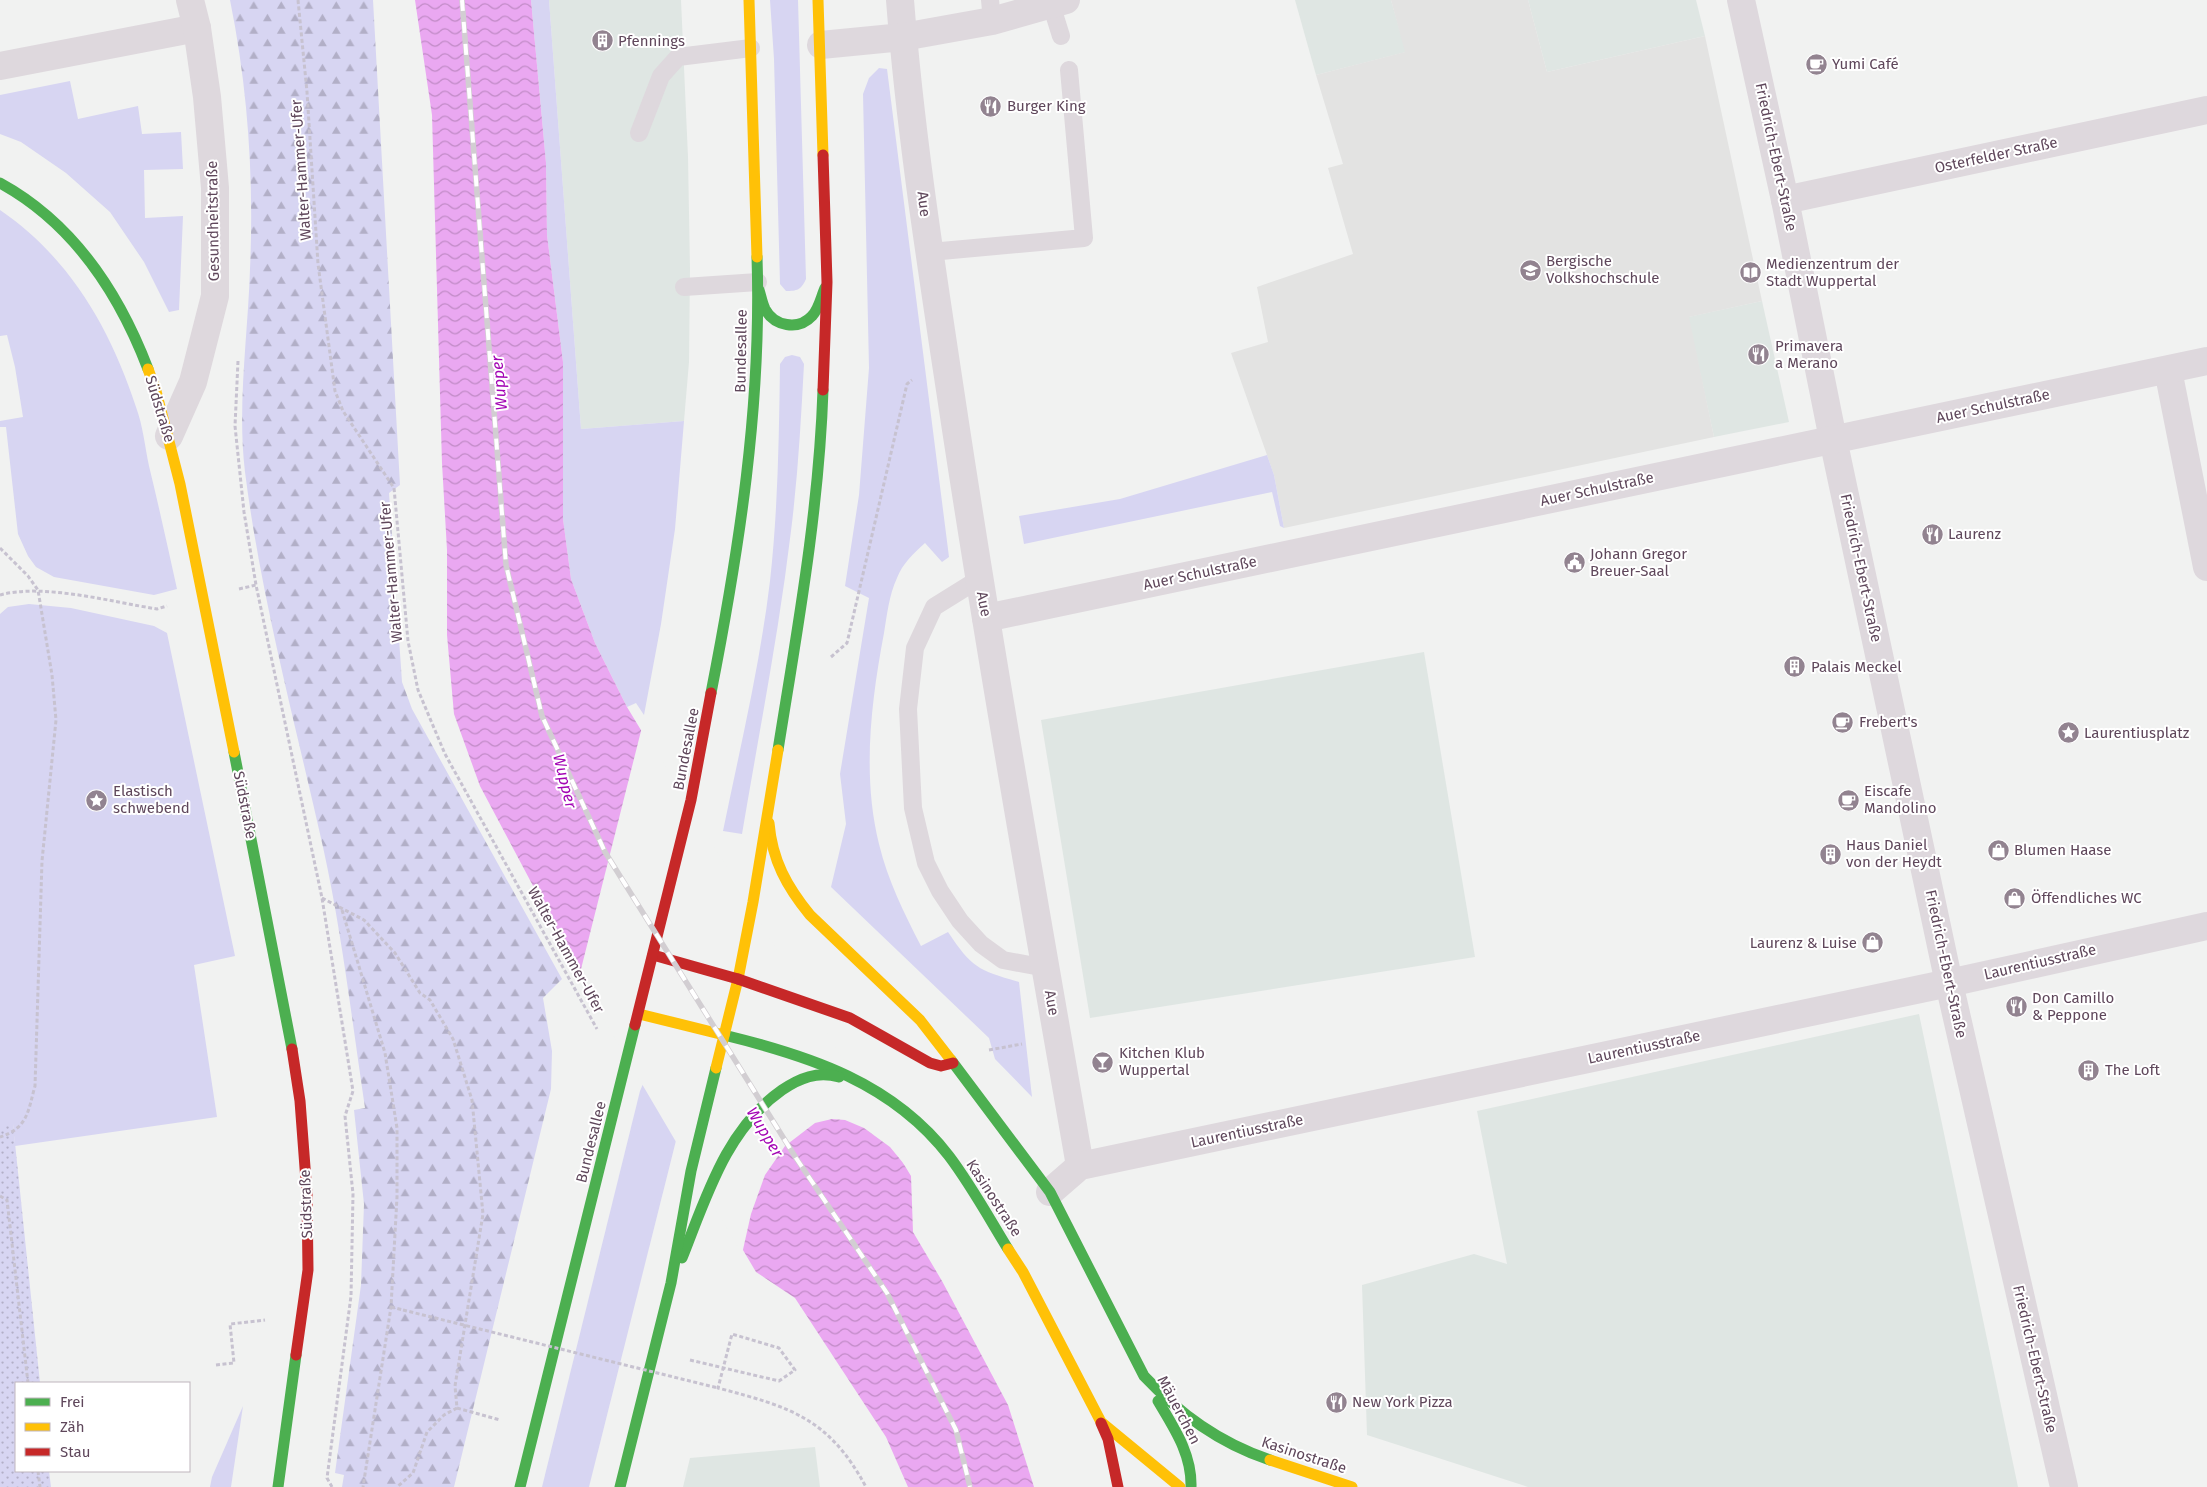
<svg xmlns="http://www.w3.org/2000/svg" width="2207" height="1487" font-family="'Fira Sans',sans-serif">
	<style>
		.commercial { fill: #dfe6e3 }
		.education { fill: #e3e3e2 }
		.grass { fill: #d7d5f2 }
		.forest { fill: url(#forest-firs) }
		.park { fill: url(#park-dots) }
		.water { fill: url(#water-waves) }
		.pier { fill: #f1f2f1 }
		.lines { fill: none; stroke-linecap: round; stroke-linejoin: round }
		.path { stroke: #c7c2d0; stroke-width: 3; stroke-dasharray: 4 2.5; stroke-linecap: butt }
		.lane { stroke: #ded8dd; stroke-width: 18 }
		.street { stroke: #ded8dd; stroke-width: 28 }
		.fast { stroke: #4caf50; stroke-width: 11 }
		.slow { stroke: #ffc107; stroke-width: 11 }
		.jam { stroke: #c62828; stroke-width: 11 }
		.rail-casing { stroke: #d2ced2; stroke-width: 5.5 }
		.rail { stroke: #fff; stroke-width: 4; stroke-dasharray: 11; stroke-linecap: butt }
		.path-bridge { stroke: #c7c2d0; stroke-width: 3; stroke-dasharray: 4 2.5; stroke-linecap: butt }
		.labels { text-anchor: middle; dominant-baseline: central; stroke-width: 4; stroke-linejoin: round; paint-order: stroke }
		.poi-label { font-size: 15px; fill: #5f475b; stroke: #fff; text-anchor: start }
		.street-label { font-size: 15px; fill: #5f475b; stroke: #fff }
		.water-label { font-size: 16px; font-style: italic; fill: #a305b4; stroke: #fff }
	</style>
	<defs>
		<pattern id="forest-firs" width="22" height="20" patternUnits="userSpaceOnUse" patternTransform="scale(1.25)"><rect width="22" height="20" fill="#d7d5f2"/><path d="M5 1l3.5 6h-7zM16 11l3.5 6h-7z" fill="#b2afc7"/></pattern>
		<pattern id="park-dots" width="8" height="8" patternUnits="userSpaceOnUse" patternTransform="scale(1.25)"><rect width="8" height="8" fill="#d7d5f2"/><path d="M2 2h.1M6 6h.1" fill="none" stroke="#b2afc7" stroke-width="1.8" stroke-linecap="round"/></pattern>
		<pattern id="water-waves" width="16" height="10" patternUnits="userSpaceOnUse" patternTransform="scale(1.25)"><rect width="16" height="10" fill="#eaa8f1"/><path d="M0 5q4-4 8 0t8 0" fill="none" stroke="#c18bc6"/></pattern>
	</defs>
	<rect width="100%" height="100%" fill="#f1f2f1"/>
	<g class="commercial">
		<polygon points="549,0 681,0 688,157 690,269 689,362 684,421 581,429"/>
		<polygon points="1295,0 1391,0 1406,52 1316,75"/>
		<polygon points="1528,0 1696,0 1705,36 1547,72"/>
		<polygon points="1762,301 1789,422 1714,437 1688,317"/>
		<polygon points="1424,652 1475,957 1090,1018 1041,720"/>
		<polygon points="1919,1014 2018,1487 1528,1487 1367,1435 1362,1285 1474,1254 1507,1264 1477,1111"/>
		<polygon points="815,1447 820,1487 683,1487 690,1458"/>
	</g>
	<polygon class="education" points="1391,0 1528,0 1547,72 1705,36 1762,301 1689,317 1714,437 1284,528 1274,475 1231,353 1268,342 1257,287 1353,254 1328,168 1343,164 1316,75 1405,52"/>
	<g class="grass">
		<polygon points="531,0 549,0 581,429 684,421 675,529 661,624 644,715 636,703 627,707 595,643 571,579 563,519 563,362 547,235 546,163"/>
		<path d="M770,0h28l8,279c-5,11 -9,12 -20,12l-6,-7 -6,-225z"/>
		<path d="M879,68l8,1 62,488 -7,5 -17,-19c-11,10 -23,21 -28,35 -8,17 -10,37 -13,55 -13,69 -22,143 -5,211 9,37 25,69 42,102l27,-14c24,36 30,38 71,50l13,115 -37,-38 -6,-21 -158,-151 15,-63 -6,-50 29,-176 -24,-12 14,-91 10,-127 -6,-274 6,-16z"/>
		<polygon points="70,81 78,119 138,106 142,134 181,132 183,169 144,170 145,218 183,216 179,310 169,312 144,262 110,212 66,173 21,142 0,134 0,95"/>
		<path d="M0,210c70,48 110,118 136,197 7,19 9,40 13,59 10,41 19,82 28,123l-23,6 -100,-18 -18,-10 -8,-11 -10,-22 -12,-107h-6v-6l23,-4 -8,-50 -8,-32 -7,1z"/>
		<path d="M792,355l8,2 4,7c-3,56 -6,111 -13,167 -12,101 -32,202 -49,303l-19,-3c17,-83 37,-166 47,-250 8,-72 9,-144 10,-217l5,-7z"/>
		<polygon points="1267,455 1274,475 1284,528 1280,526 1272,492 1024,544 1019,516 1120,499"/>
		<polygon points="29,604 71,608 154,626 167,633 235,956 194,965 217,1117 15,1146 13,1124 0,1124 0,614 8,607"/>
		<polygon points="696,1061 589,1487 542,1487 640,1091 646,1077"/>
		<polygon points="243,1406 231,1487 210,1487 212,1477"/>
	</g>
	<path class="forest" d="M230,0h143l27,485 -11,8 13,189 10,27 150,270 -19,19 9,53 -1,38 -97,398h-112l2,-12 -9,-2 26,-188 3,-81 -10,-94 11,-2c-13,-87 -23,-175 -42,-261 -28,-125 -62,-249 -78,-375 -8,-65 3,-138 5,-203 4,-91 -2,-180 -20,-269z"/>
	<polygon class="park" points="0,1124 13,1124 40,1383 16,1383 16,1471 49,1471 51,1487 0,1487"/>
	<polygon class="water" points="415,0 531,0 546,163 547,235 563,362 563,519 571,579 595,643 627,707 911,1176 913,1232 942,1281 1008,1405 1034,1487 908,1487 886,1437 795,1298 756,1272 582,978 480,786 454,714 447,635 447,550 442,463 432,115"/>
	<polygon class="pier" points="642,727 913,1175 890,1147 864,1128 845,1120 832,1119 815,1123 785,1146 765,1175 751,1214 742,1254 579,977"/>
	<g class="lines">
		<g class="path">
			<polyline points="298,0 307,92 318,264 335,391 343,411 394,488 408,641 418,690 445,754 597,1029"/>
			<polyline points="238,361 235,426 244,512 256,585 322,898 353,1091 345,1116 353,1194 351,1296 327,1478 332,1487"/>
			<path d="M0,548l28,28 10,14 14,85 4,45 -14,141 -7,225c-7,25 -7,42 -35,51"/>
			<polyline points="239,589 256,585"/>
			<path d="M0,595c43,-12 112,7 157,14l10,-3"/>
			<polyline points="831,657 847,643 907,384 912,380"/>
			<polyline points="322,898 364,920 395,953 420,993 430,1000 453,1039 472,1100 483,1214 455,1386 457,1408 444,1415 427,1432 413,1473 397,1487"/>
			<polyline points="342,910 385,1053 397,1128 397,1197 391,1307 363,1487"/>
			<polyline points="989,1050 1022,1044"/>
			<polyline points="0,1196 7,1200 28,1383"/>
			<polyline points="391,1307 403,1310"/>
			<path d="M690,1360l89,21 16,-11 -16,-22 -47,-14 -14,54c72,19 111,30 148,99"/>
			<polyline points="216,1365 234,1363 230,1324 265,1320"/>
			<polyline points="457,1408 500,1420"/>
			<polyline points="38,1471 40,1487"/>
		</g>
		<g class="lane">
			<polyline points="990,0 992,21"/>
			<polyline points="1051,4 1061,36"/>
			<polyline points="639,133 661,76 678,57 751,48"/>
			<polyline points="930,252 1084,238 1069,70"/>
			<polyline points="684,287 758,282"/>
			<polyline points="979,579 934,607 915,648 908,709 913,808 926,863 940,891 960,921 981,944 1003,960 1046,968"/>
		</g>
		<g class="street">
			<path d="M900,0c11,142 34,283 55,423 38,249 82,496 125,743"/>
			<polyline points="1741,0 1785,200 1833,439 1949,983 2064,1487"/>
			<polyline points="821,45 903,37 992,21 1066,0"/>
			<polyline points="0,66 197,28"/>
			<polyline points="1785,200 2207,110"/>
			<polyline points="2168,370 2207,567"/>
			<polyline points="169,436 193,382 215,296 215,188 207,97 197,28 190,0"/>
			<polyline points="986,618 2207,361"/>
			<polyline points="1050,1192 1080,1166 1949,983 2207,926"/>
		</g>
		<g class="fast">
			<path d="M0,183c73,40 119,110 148,186"/>
			<path d="M759,290c2,6 3,13 6,19 9,17 33,22 47,7 7,-7 9,-19 13,-28"/>
			<path d="M711,693c28,-143 51,-289 46,-436"/>
			<path d="M778,750c19,-119 41,-239 45,-360"/>
			<polyline points="234,752 292,1049"/>
			<path d="M724,1035c86,21 169,48 225,121 22,29 40,62 59,93"/>
			<path d="M951,1060l99,132 94,184c36,38 75,67 126,84"/>
			<path d="M682,1258c24,-60 44,-129 100,-168 18,-12 35,-19 57,-13"/>
			<path d="M1158,1401c16,27 34,53 33,86"/>
			<polyline points="278,1487 296,1355"/>
			<polyline points="520,1487 635,1025"/>
			<polyline points="620,1487 671,1283 691,1171 716,1068"/>
		</g>
		<g class="slow">
			<polyline points="749,0 757,257"/>
			<polyline points="818,0 823,155"/>
			<polyline points="148,369 156,391 180,484 234,752"/>
			<path d="M769,823c3,37 18,64 41,92l110,105 31,40"/>
			<polyline points="639,1014 724,1035"/>
			<polyline points="716,1068 738,979 753,902 778,750"/>
			<polyline points="1008,1249 1023,1272 1101,1422 1180,1487"/>
			<polyline points="1270,1460 1352,1487"/>
		</g>
		<g class="jam">
			<polyline points="823,155 827,282 823,390"/>
			<polyline points="653,955 738,979"/>
			<polyline points="738,979 850,1018 930,1063 941,1066 953,1063"/>
			<polyline points="635,1025 691,800 711,693"/>
			<polyline points="292,1049 300,1101 307,1194 308,1270 296,1355"/>
			<polyline points="1101,1423 1108,1439 1118,1487"/>
		</g>
		<defs>
			<polyline id="rail" points="462,0 506,565 542,716 605,852 796,1158 887,1293 956,1430 970,1487"/>
		</defs>
		<use href="#rail" class="rail-casing"/>
		<use href="#rail" class="rail"/>
		<polyline class="path-bridge" points="403,1310 718,1388"/>
	</g>
	<defs>
		<symbol id="building-disc" viewBox="-11 -11 22 22"><circle r="9.5" fill="#928390" stroke="#fff"/><path d="M-4-6H4V6H1V3H-1V6H-4ZM-2.5-4.3h1.7v1.8h-1.7ZM.8-4.3h1.7v1.8H.8ZM-2.5-1h1.7V.8h-1.7ZM.8-1h1.7V.8H.8Z" fill="#fff"/></symbol>
		<symbol id="cafe-disc" viewBox="-11 -11 22 22"><circle r="9.5" fill="#928390" stroke="#fff"/><path d="M-5.5-4.5H6V0H3Q3 3.5 0 3.5H-2.5Q-5.5 3.5-5.5 0ZM3-3.2v2h1.7v-2ZM-6 4.5H4V6H-6Z" fill="#fff"/></symbol>
		<symbol id="restaurant-disc" viewBox="-11 -11 22 22"><circle r="9.5" fill="#928390" stroke="#fff"/><path d="M-5-6h1v4h1v-4h1v4h1v-4h1v5L-1.5 .5V6h-2V.5L-5-1ZM5-6V6H3V1.5H1.5Q1.5-4 5-6Z" fill="#fff"/></symbol>
		<symbol id="university-disc" viewBox="-11 -11 22 22"><circle r="9.5" fill="#928390" stroke="#fff"/><path d="M0-5L7-2L0 1L-7-2ZM-4 1L0 2.5L4 1V4Q0 6-4 4Z" fill="#fff"/></symbol>
		<symbol id="library-disc" viewBox="-11 -11 22 22"><circle r="9.5" fill="#928390" stroke="#fff"/><path d="M-6-4Q-3-5.5-.7-3.5V5Q-3 3-6 4ZM6-4Q3-5.5 .7-3.5V5Q3 3 6 4Z" fill="#fff"/></symbol>
		<symbol id="civic-disc" viewBox="-11 -11 22 22"><circle r="9.5" fill="#928390" stroke="#fff"/><path d="M-.6-6.5H3V-4.5H.6V-3L4-1V1h2V6H-6V1h2V-1L-.6-3ZM-1.2 2.5V6h2.4V2.5Z" fill="#fff"/></symbol>
		<symbol id="sight-disc" viewBox="-11 -11 22 22"><circle r="9.5" fill="#928390" stroke="#fff"/><path d="M0-6L1.8-2.2L6-1.7L2.9 1.2L3.7 5.4L0 3.3L-3.7 5.4L-2.9 1.2L-6-1.7L-1.8-2.2Z" fill="#fff"/></symbol>
		<symbol id="shop-disc" viewBox="-11 -11 22 22"><circle r="9.5" fill="#928390" stroke="#fff"/><path d="M-5-2.5h2.3a2.7 3.5 0 0 1 5.4 0H5L5.5 6h-11ZM-1.5-2.5h3a1.5 2.3 0 0 0-3 0Z" fill="#fff"/></symbol>
		<symbol id="bar-disc" viewBox="-11 -11 22 22"><circle r="9.5" fill="#928390" stroke="#fff"/><path d="M-6-5H6L.8 .8V4.5H3.5V6h-7V4.5H-.8V.8Z" fill="#fff"/></symbol>
	</defs>
	<g fill-rule="evenodd">
		<use href="#building-disc" x="590" y="28" width="25" height="25"/>
		<use href="#cafe-disc" x="1804" y="52" width="25" height="25"/>
		<use href="#restaurant-disc" x="978" y="94" width="25" height="25"/>
		<use href="#university-disc" x="1518" y="258" width="25" height="25"/>
		<use href="#library-disc" x="1738" y="260" width="25" height="25"/>
		<use href="#restaurant-disc" x="1746" y="342" width="25" height="25"/>
		<use href="#restaurant-disc" x="1920" y="522" width="25" height="25"/>
		<use href="#civic-disc" x="1562" y="550" width="25" height="25"/>
		<use href="#building-disc" x="1782" y="654" width="25" height="25"/>
		<use href="#cafe-disc" x="1830" y="710" width="25" height="25"/>
		<use href="#sight-disc" x="2056" y="720" width="25" height="25"/>
		<use href="#sight-disc" x="84" y="788" width="25" height="25"/>
		<use href="#cafe-disc" x="1836" y="788" width="25" height="25"/>
		<use href="#shop-disc" x="1986" y="838" width="25" height="25"/>
		<use href="#building-disc" x="1818" y="842" width="25" height="25"/>
		<use href="#shop-disc" x="2002" y="886" width="25" height="25"/>
		<use href="#shop-disc" x="1860" y="930" width="25" height="25"/>
		<use href="#restaurant-disc" x="2004" y="994" width="25" height="25"/>
		<use href="#bar-disc" x="1090" y="1050" width="25" height="25"/>
		<use href="#building-disc" x="2076" y="1058" width="25" height="25"/>
		<use href="#restaurant-disc" x="1324" y="1390" width="25" height="25"/>
	</g>
	<g class="labels">
		<g class="poi-label">
			<text x="618" y="41">Pfennings</text>
			<text x="1832" y="64">Yumi Café</text>
			<text x="1007" y="106">Burger King</text>
			<text x="1546" y="261">Bergische<tspan x="1546" dy="17">Volkshochschule</tspan></text>
			<text x="1766" y="264">Medienzentrum der<tspan x="1766" dy="17">Stadt Wuppertal</tspan></text>
			<text x="1775" y="346">Primavera<tspan x="1775" dy="17">a Merano</tspan></text>
			<text x="1948" y="534">Laurenz</text>
			<text x="1590" y="554">Johann Gregor<tspan x="1590" dy="17">Breuer-Saal</tspan></text>
			<text x="1811" y="667">Palais Meckel</text>
			<text x="1859" y="722">Frebert's</text>
			<text x="2084" y="733">Laurentiusplatz</text>
			<text x="113" y="791">Elastisch<tspan x="113" dy="17">schwebend</tspan></text>
			<text x="1864" y="791">Eiscafe<tspan x="1864" dy="17">Mandolino</tspan></text>
			<text x="1846" y="845">Haus Daniel<tspan x="1846" dy="17">von der Heydt</tspan></text>
			<text x="2014" y="850">Blumen Haase</text>
			<text x="2031" y="898">Öffendliches WC</text>
			<text x="1857" y="943" text-anchor="end">Laurenz &amp; Luise</text>
			<text x="2032" y="998">Don Camillo<tspan x="2032" dy="17">&amp; Peppone</tspan></text>
			<text x="1119" y="1053">Kitchen Klub<tspan x="1119" dy="17">Wuppertal</tspan></text>
			<text x="2105" y="1070">The Loft</text>
			<text x="1352" y="1402">New York Pizza</text>
		</g>
		<g class="street-label">
			<text transform="translate(1996 155) rotate(-12)">Osterfelder Straße</text>
			<text transform="translate(1776 157) rotate(78)">Friedrich-Ebert-Straße</text>
			<text transform="translate(301 170) rotate(-94)">Walter-Hammer-Ufer</text>
			<text transform="translate(924 204) rotate(83)">Aue</text>
			<text transform="translate(213 221) rotate(-91)">Gesundheitstraße</text>
			<text transform="translate(741 351) rotate(-89)">Bundesallee</text>
			<text transform="translate(1993 406) rotate(-12)">Auer Schulstraße</text>
			<text transform="translate(160 409) rotate(73)">Südstraße</text>
			<text transform="translate(1597 489) rotate(-12)">Auer Schulstraße</text>
			<text transform="translate(1861 568) rotate(78)">Friedrich-Ebert-Straße</text>
			<text transform="translate(391 572) rotate(-95)">Walter-Hammer-Ufer</text>
			<text transform="translate(1200 573) rotate(-12)">Auer Schulstraße</text>
			<text transform="translate(984 604) rotate(79)">Aue</text>
			<text transform="translate(686 749) rotate(-79)">Bundesallee</text>
			<text transform="translate(245 805) rotate(79)">Südstraße</text>
			<text transform="translate(566 950) rotate(61)">Walter-Hammer-Ufer</text>
			<text transform="translate(2040 962) rotate(-13)">Laurentiusstraße</text>
			<text transform="translate(1946 964) rotate(78)">Friedrich-Ebert-Straße</text>
			<text transform="translate(1052 1003) rotate(80)">Aue</text>
			<text transform="translate(1644 1047) rotate(-12)">Laurentiusstraße</text>
			<text transform="translate(1247 1131) rotate(-12)">Laurentiusstraße</text>
			<text transform="translate(591 1142) rotate(-76)">Bundesallee</text>
			<text transform="translate(994 1198) rotate(57)">Kasinostraße</text>
			<text transform="translate(306 1204) rotate(-92)">Südstraße</text>
			<text transform="translate(2035 1359) rotate(77)">Friedrich-Ebert-Straße</text>
			<text transform="translate(1179 1410) rotate(62)">Mäuerchen</text>
			<text transform="translate(1304 1455) rotate(18)">Kasinostraße</text>
		</g>
		<g class="water-label">
			<text transform="translate(499 383) rotate(-95)">Wupper</text>
			<text transform="translate(565 781) rotate(76)">Wupper</text>
			<text transform="translate(765 1132) rotate(59)">Wupper</text>
		</g>
	</g>
	<rect x="15" y="1382" width="175" height="90" fill="#ffffff" stroke="#bfb5bd"/>
	<rect x="25" y="1398" width="25" height="8" fill="#4caf50" stroke="#bfb5bd"/>
	<text x="60" y="1407" font-size="15" fill="#5f475b">Frei</text>
	<rect x="25" y="1423" width="25" height="8" fill="#ffc107" stroke="#bfb5bd"/>
	<text x="60" y="1432" font-size="15" fill="#5f475b">Zäh</text>
	<rect x="25" y="1448" width="25" height="8" fill="#c62828" stroke="#bfb5bd"/>
	<text x="60" y="1457" font-size="15" fill="#5f475b">Stau</text>
</svg>
